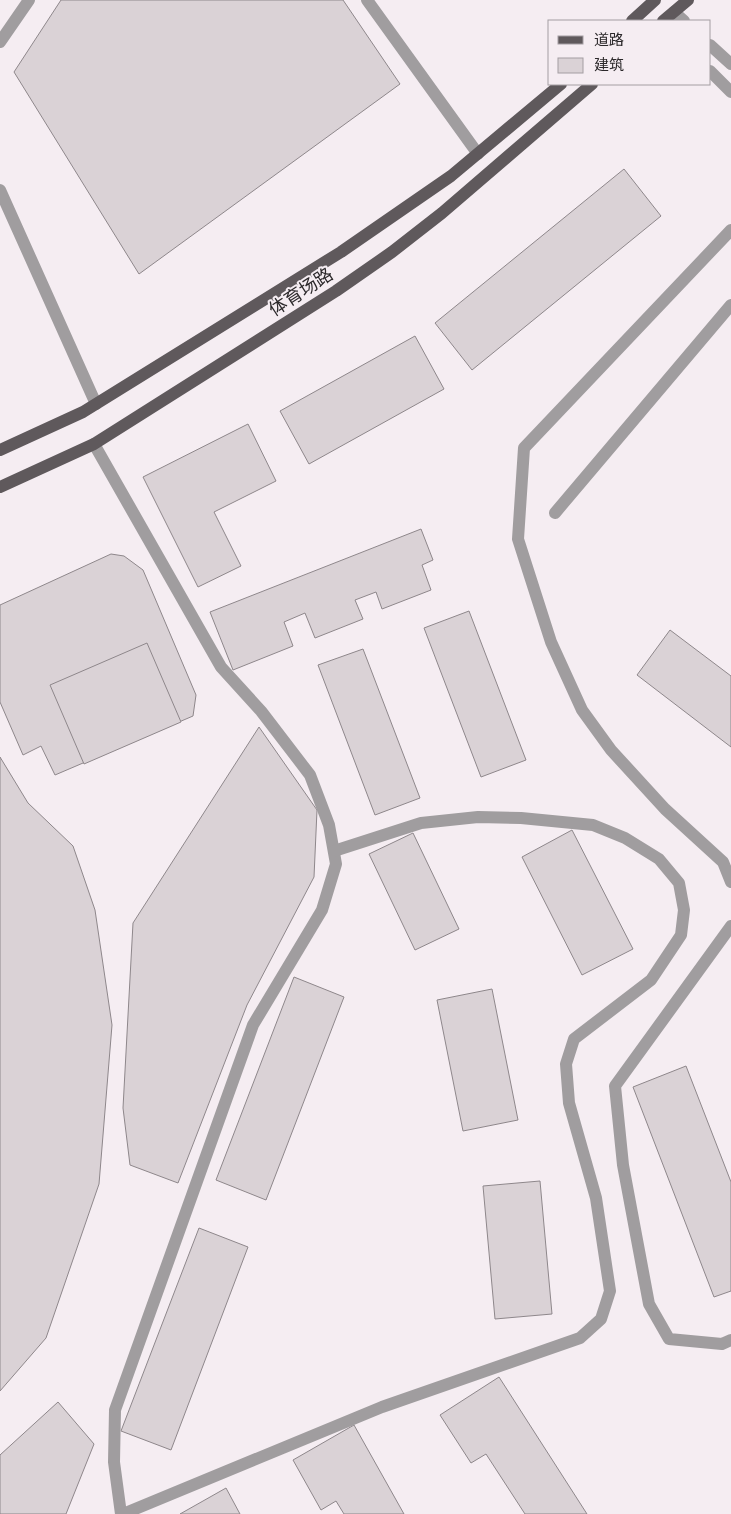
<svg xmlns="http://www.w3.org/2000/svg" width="731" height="1514" font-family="Signika,'Noto Sans SC',sans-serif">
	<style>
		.building { fill: #dad2d6; stroke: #8e878b }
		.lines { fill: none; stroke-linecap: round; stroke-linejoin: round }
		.minor { stroke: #a09d9f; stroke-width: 12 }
		.major { stroke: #5f595c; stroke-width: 12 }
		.labels { text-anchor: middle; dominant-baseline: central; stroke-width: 4; stroke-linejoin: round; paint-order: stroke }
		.street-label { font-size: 18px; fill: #2b282a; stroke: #f5edf2 }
	</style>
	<rect width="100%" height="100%" fill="#f5edf2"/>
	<g class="building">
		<polygon points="61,0 343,0 400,84 139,274 14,72"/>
		<polygon points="624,169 661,216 472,370 435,323"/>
		<polygon points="415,336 444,389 309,464 280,411"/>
		<polygon points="248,424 276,481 214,512 241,566 198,587 143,477"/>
		<polygon points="421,529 433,560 422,565 431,590 382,609 376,592 355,600 363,619 315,638 305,613 284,622 293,646 233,670 210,612"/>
		<polygon points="111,554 124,556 143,570 196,695 193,716 55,775 41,746 23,755 0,702 0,605"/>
		<polygon points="469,611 526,760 481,777 424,628"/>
		<polygon points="670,630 731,676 731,747 637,675"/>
		<polygon points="147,643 181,722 84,764 50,685"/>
		<polygon points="363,649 420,798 375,815 318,665"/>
		<polygon points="259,727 317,810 314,877 247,1005 178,1183 130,1165 123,1108 133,923"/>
		<polygon points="0,757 28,803 73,846 95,910 112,1025 99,1184 46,1338 0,1391"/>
		<polygon points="572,830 633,949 582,975 522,857"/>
		<polygon points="413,833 459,929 415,950 369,854"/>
		<polygon points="294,977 344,997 266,1200 216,1180"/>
		<polygon points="492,989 518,1120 463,1131 437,1000"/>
		<polygon points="686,1066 731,1182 731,1291 714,1297 633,1087"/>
		<polygon points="540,1181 552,1314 495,1319 483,1186"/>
		<polygon points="199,1228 248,1247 171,1450 121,1431"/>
		<polygon points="499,1377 587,1514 525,1514 486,1454 471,1463 440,1415"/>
		<polygon points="58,1402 94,1444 66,1514 0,1514 0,1455"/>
		<polygon points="354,1425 404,1514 344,1514 336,1501 321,1510 293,1460"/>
		<polygon points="226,1488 240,1514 180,1514"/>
	</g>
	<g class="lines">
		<g class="minor">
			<polyline points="367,0 478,154"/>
			<polyline points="674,12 684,21"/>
			<polyline points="0,42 29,0"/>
			<polyline points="710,45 731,64"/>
			<polyline points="710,71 731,92"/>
			<polyline points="0,190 96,404"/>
			<polyline points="731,230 524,448 518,539 551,642 582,710 611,750 665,809 723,862 731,882"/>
			<polyline points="94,444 221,667 261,711 310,775 329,825 336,864 322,910 253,1025 115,1410 114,1462 121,1514"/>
			<polyline points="555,513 731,305"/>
			<polyline points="731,926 615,1086 623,1165 649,1304 669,1339 722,1344 731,1340"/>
			<polyline points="123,1514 382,1407 580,1338 601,1319 610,1291 596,1198 569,1103 566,1064 574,1039 651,980 681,935 684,910 679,883 659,859 625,838 593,825 521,818 478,817 421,823 334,851"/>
		</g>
		<g class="major">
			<polyline points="632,21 655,0"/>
			<polyline points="663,21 688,0"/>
			<polyline points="0,450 83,412 341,252 451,176 561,84"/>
			<polyline points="0,487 94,444 336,291 392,252 442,213 592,84"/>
		</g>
	</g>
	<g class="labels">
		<g class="street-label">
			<text transform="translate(301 292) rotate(-33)">体育场路</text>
		</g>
	</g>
	<rect x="548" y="20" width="162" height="65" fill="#f5edf2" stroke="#a49ea2"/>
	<rect x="558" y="36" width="25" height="8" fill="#5f595c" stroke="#a49ea2"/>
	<text x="594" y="45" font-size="15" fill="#2b282a">道路</text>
	<rect x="558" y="58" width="25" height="15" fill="#dad2d6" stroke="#a49ea2"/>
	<text x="594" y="70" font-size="15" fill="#2b282a">建筑</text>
</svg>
